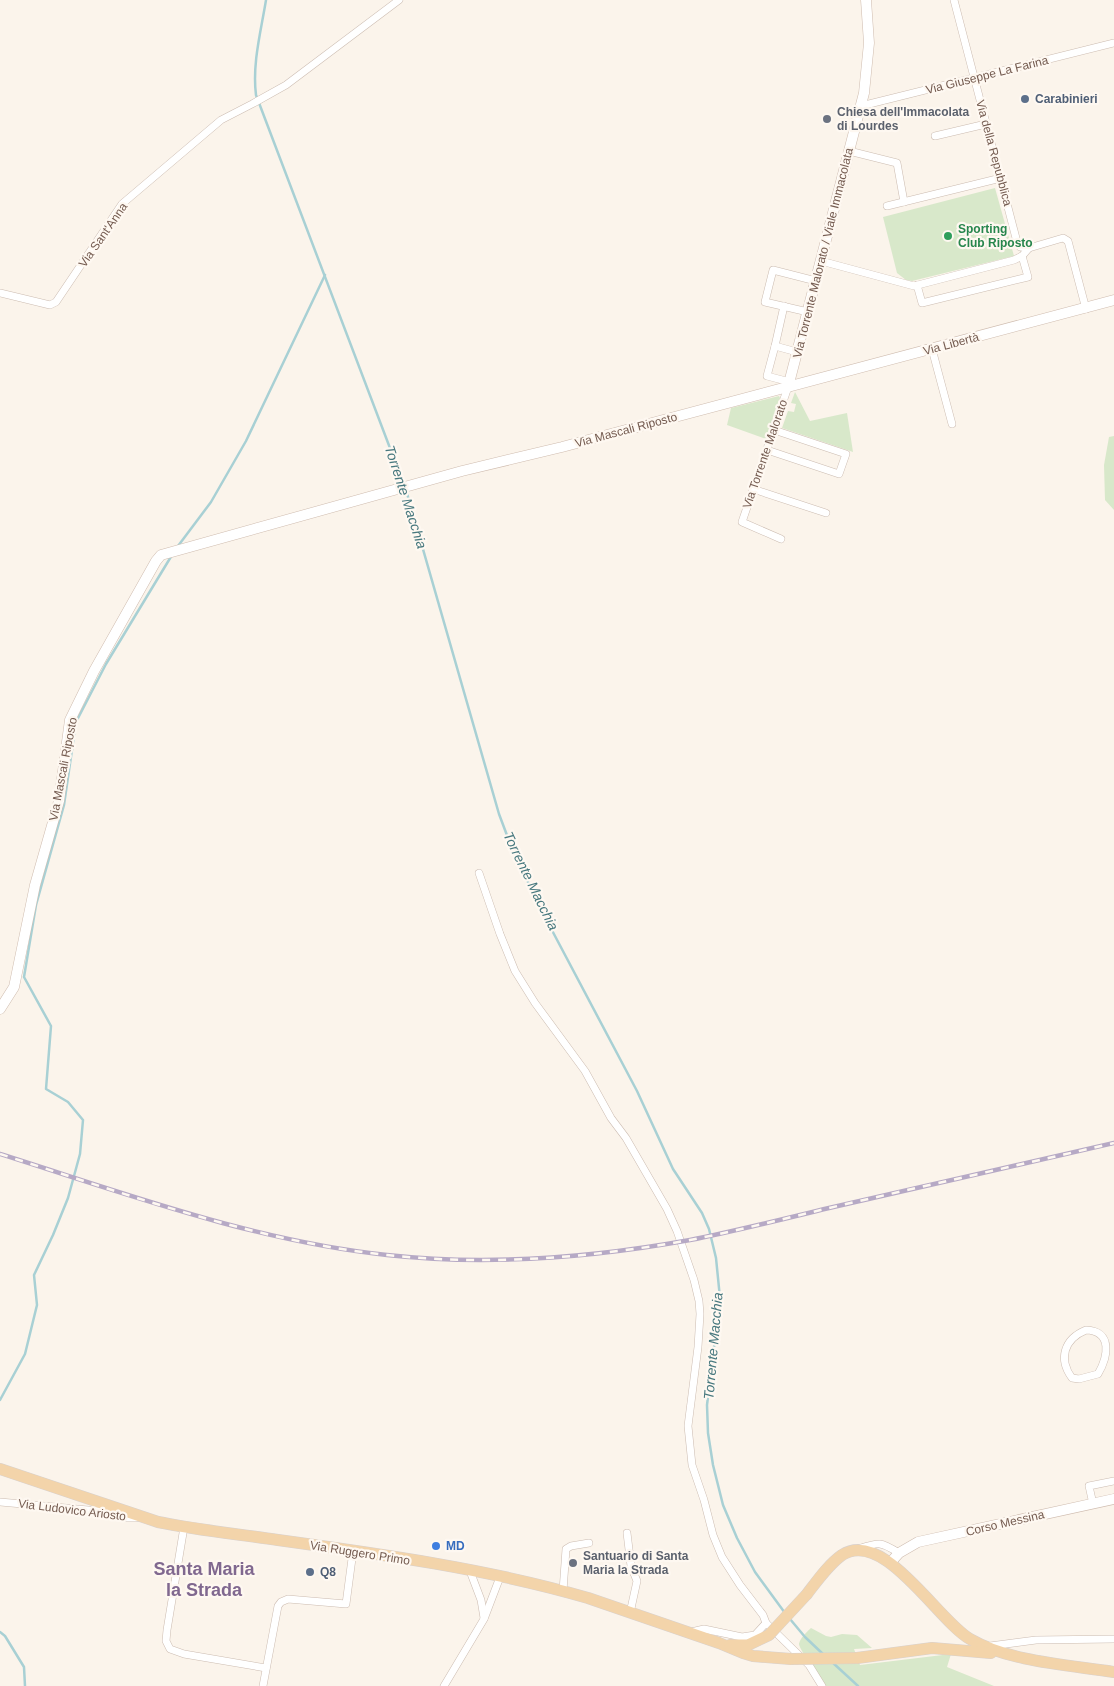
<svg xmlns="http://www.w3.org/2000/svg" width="1114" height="1686" font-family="Arial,sans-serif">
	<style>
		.green { fill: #d8e8ca }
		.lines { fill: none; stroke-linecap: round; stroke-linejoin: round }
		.stream { stroke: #a8d0d4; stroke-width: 2.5 }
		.street-casing { stroke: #ccbcb1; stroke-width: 8 }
		.secondary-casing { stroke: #cfbcaf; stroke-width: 11 }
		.primary-casing { stroke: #d8d1ce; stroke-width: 12 }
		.street { stroke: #fff; stroke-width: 7 }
		.secondary { stroke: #fff; stroke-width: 10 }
		.primary { stroke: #f3d4aa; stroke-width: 11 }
		.rail-casing { stroke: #b6a9c5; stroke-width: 4.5 }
		.rail { stroke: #fef8f1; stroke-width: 2.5; stroke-dasharray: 8; stroke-linecap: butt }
		.primary-bridge-casing { stroke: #d8d1ce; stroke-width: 12; stroke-linecap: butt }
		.primary-bridge { stroke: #f3d4aa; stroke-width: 11 }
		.service-dot { fill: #5c6f8a; stroke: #fef8f1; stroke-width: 2 }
		.worship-dot { fill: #6b7280; stroke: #fef8f1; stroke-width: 2 }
		.leisure-dot { fill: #2e9e5b; stroke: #fef8f1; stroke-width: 2 }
		.shop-dot { fill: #3f7fe0; stroke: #fef8f1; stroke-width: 2 }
		.labels { text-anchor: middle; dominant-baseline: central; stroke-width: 4.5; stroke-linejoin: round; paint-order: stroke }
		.street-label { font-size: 12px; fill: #745b50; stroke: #fef8f1 }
		.service-label { font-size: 12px; font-weight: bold; fill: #4e5e75; stroke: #fef8f1; text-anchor: start }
		.worship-label { font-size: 12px; font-weight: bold; fill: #5b616d; stroke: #fef8f1; text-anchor: start }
		.leisure-label { font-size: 12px; font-weight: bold; fill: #27864d; stroke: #fef8f1; text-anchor: start }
		.shop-label { font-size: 12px; font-weight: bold; fill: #366cbe; stroke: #fef8f1; text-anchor: start }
		.water-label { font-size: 14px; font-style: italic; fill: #47787e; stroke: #fef8f1 }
		.district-label { font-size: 18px; font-weight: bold; fill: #80688f; stroke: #fef8f1 }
	</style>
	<rect width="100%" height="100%" fill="#fbf4eb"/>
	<g class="green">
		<polygon points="995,188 1014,256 912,281 906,280 897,273 883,217"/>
		<polygon points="795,392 810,421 847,413 853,452 782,428 788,411 794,412 796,404 791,403"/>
		<polygon points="779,396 780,398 766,439 727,425 731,408"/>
		<polygon points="1114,436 1114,510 1105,500 1104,465 1109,437"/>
		<path d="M811,1628l15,8 5,1 11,-3 15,1 15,13 -18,1 6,16 91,-11 -4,13 47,19h-169c-4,-7 -26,-37 -26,-42 1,-6 8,-12 12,-16z"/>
	</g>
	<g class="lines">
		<g class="stream">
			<path d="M266,0c-5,31 -14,64 -10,95l148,390"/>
			<polyline points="406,490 499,814 508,838 537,902 637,1091 673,1169 702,1213 709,1229 716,1258 720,1298 707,1405 708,1433 713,1465 723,1505 737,1538 755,1572 785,1613"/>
			<polyline points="178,546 211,502 246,441 325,275"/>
			<polyline points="0,1400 25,1354 37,1305 34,1275 53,1235 68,1198 80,1154 83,1120 68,1102 46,1089 51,1026 24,977 36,905 64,805 76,722 106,664 172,555"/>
			<polyline points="790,1619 805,1637 824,1655"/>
			<polyline points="0,1632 5,1636 24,1667 25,1686"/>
			<polyline points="832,1662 858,1686"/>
		</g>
		<defs>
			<g id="street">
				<polyline points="954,0 1017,242 1020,247 1029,248 1063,238 1068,241 1086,309"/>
				<polyline points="861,106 1114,43"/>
				<polyline points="935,136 986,124"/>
				<polyline points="849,151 897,163 904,202"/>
				<polyline points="887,206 1001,178"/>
				<polyline points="821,261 914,286 1014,260 1022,256 1029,248"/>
				<polyline points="917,285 922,303 1028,277 1022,256"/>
				<polyline points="0,293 50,305 56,302 122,204 221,120 252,104 286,85 399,0"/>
				<polyline points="784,306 775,346 797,352"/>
				<polyline points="808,312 765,302 773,270 816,281"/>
				<polyline points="775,346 767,376 790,382"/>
				<polyline points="932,349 952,424"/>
				<polyline points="767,450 839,474 846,454 774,430"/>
				<polyline points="753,489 826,513"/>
				<polyline points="781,539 742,522 788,387"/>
				<polyline points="479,873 500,934 515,971 535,1003 585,1071 611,1118 626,1138 667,1209 677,1231 694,1280 699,1301 700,1314 698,1347 688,1426 692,1465 704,1500 713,1535 722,1557 740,1585 763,1615 766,1623 809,1665 822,1686"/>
				<path d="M1086,1330c27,1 22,27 12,44l-19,5 -7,-1c-14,-19 -8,-39 14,-48z"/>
				<polyline points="0,1502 99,1511 124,1518 136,1518"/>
				<polyline points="1093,1504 1089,1486 1114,1481"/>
				<polyline points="184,1527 167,1630 166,1641 170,1649 184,1654 266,1668"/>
				<polyline points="627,1533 631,1566 637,1581 630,1613"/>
				<path d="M858,1549c21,-7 22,-8 41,4"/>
				<polyline points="470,1571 481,1600 484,1618"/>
				<polyline points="563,1591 566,1549 571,1546 589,1543"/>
				<polyline points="691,1632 704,1629 742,1637 755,1635 766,1623"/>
				<polyline points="990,1646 1036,1640 1114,1639"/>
				<polyline points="263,1686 278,1606 281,1602 288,1599 346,1604 353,1551"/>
				<polyline points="444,1686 484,1619 500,1577"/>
			</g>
			<g id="secondary">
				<polyline points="788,387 864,93 869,43 866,0"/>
				<polyline points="0,1009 14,987 35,885 59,801 70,720 94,671 156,561 161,555 462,471 562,447 1114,300"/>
				<polyline points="890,1563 899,1553 918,1542 1114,1499"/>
			</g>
			<g id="primary">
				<path d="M0,1469l158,53c39,8 80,12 120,18 102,14 211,29 310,58l131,45 24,10 10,3 38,3"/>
				<path d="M807,1594c10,-13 21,-29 35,-39 42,-27 96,66 128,84 40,23 99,26 144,33"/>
				<polyline points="730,1645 748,1645 769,1635"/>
				<polyline points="857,1658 932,1648 991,1653"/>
			</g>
		</defs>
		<use href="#street" class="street-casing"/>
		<use href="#secondary" class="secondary-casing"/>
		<use href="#primary" class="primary-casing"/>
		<use href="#street" class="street"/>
		<use href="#secondary" class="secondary"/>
		<use href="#primary" class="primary"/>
		<defs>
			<path id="rail" d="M0,1154c127,40 254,87 387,101 101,11 203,3 303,-15 46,-9 93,-21 139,-32 95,-22 190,-43 285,-65"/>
		</defs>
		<use href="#rail" class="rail-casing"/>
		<use href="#rail" class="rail"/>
		<defs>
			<g id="primary-bridge">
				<polyline points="769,1635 807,1594"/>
				<polyline points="791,1659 857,1658"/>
			</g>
		</defs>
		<use href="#primary-bridge" class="primary-bridge-casing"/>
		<use href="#primary-bridge" class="primary-bridge"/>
	</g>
	<g class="service-dot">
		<circle cx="1025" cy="99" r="5"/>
		<circle cx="310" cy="1572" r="5"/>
	</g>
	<g class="worship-dot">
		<circle cx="827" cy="119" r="5"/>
		<circle cx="573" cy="1563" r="5"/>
	</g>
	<circle class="leisure-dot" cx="948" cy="236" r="5"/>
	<circle class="shop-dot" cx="436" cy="1546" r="5"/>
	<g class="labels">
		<g class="street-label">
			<text transform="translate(987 75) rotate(-14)">Via Giuseppe La Farina</text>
			<text transform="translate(994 153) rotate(75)">Via della Repubblica</text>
			<text transform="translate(103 235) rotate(-55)">Via Sant'Anna</text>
			<text transform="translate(823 253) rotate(-76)">Via Torrente Malorato / Viale Immacolata</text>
			<text transform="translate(951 344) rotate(-15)">Via Libertà</text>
			<text transform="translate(626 430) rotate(-15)">Via Mascali Riposto</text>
			<text transform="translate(765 454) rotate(-71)">Via Torrente Malorato</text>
			<text transform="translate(63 769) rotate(-79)">Via Mascali Riposto</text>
			<text transform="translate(72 1510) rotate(7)">Via Ludovico Ariosto</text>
			<text transform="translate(1005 1523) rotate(-13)">Corso Messina</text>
			<text transform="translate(360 1553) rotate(9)">Via Ruggero Primo</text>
		</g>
		<g class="service-label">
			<text x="1035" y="99">Carabinieri</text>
			<text x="320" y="1572">Q8</text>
		</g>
		<g class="worship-label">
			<text x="837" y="112">Chiesa dell'Immacolata<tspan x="837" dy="14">di Lourdes</tspan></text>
			<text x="583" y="1556">Santuario di Santa<tspan x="583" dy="14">Maria la Strada</tspan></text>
		</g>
		<g class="leisure-label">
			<text x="958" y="229">Sporting<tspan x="958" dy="14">Club Riposto</tspan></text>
		</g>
		<g class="shop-label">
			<text x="446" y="1546">MD</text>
		</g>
		<g class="water-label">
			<text transform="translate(406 497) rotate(72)">Torrente Macchia</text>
			<text transform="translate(531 881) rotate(64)">Torrente Macchia</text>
			<text transform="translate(713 1346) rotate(-85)">Torrente Macchia</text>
		</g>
		<g class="district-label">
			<text x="204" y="1569">Santa Maria<tspan x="204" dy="21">la Strada</tspan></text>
		</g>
	</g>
</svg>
